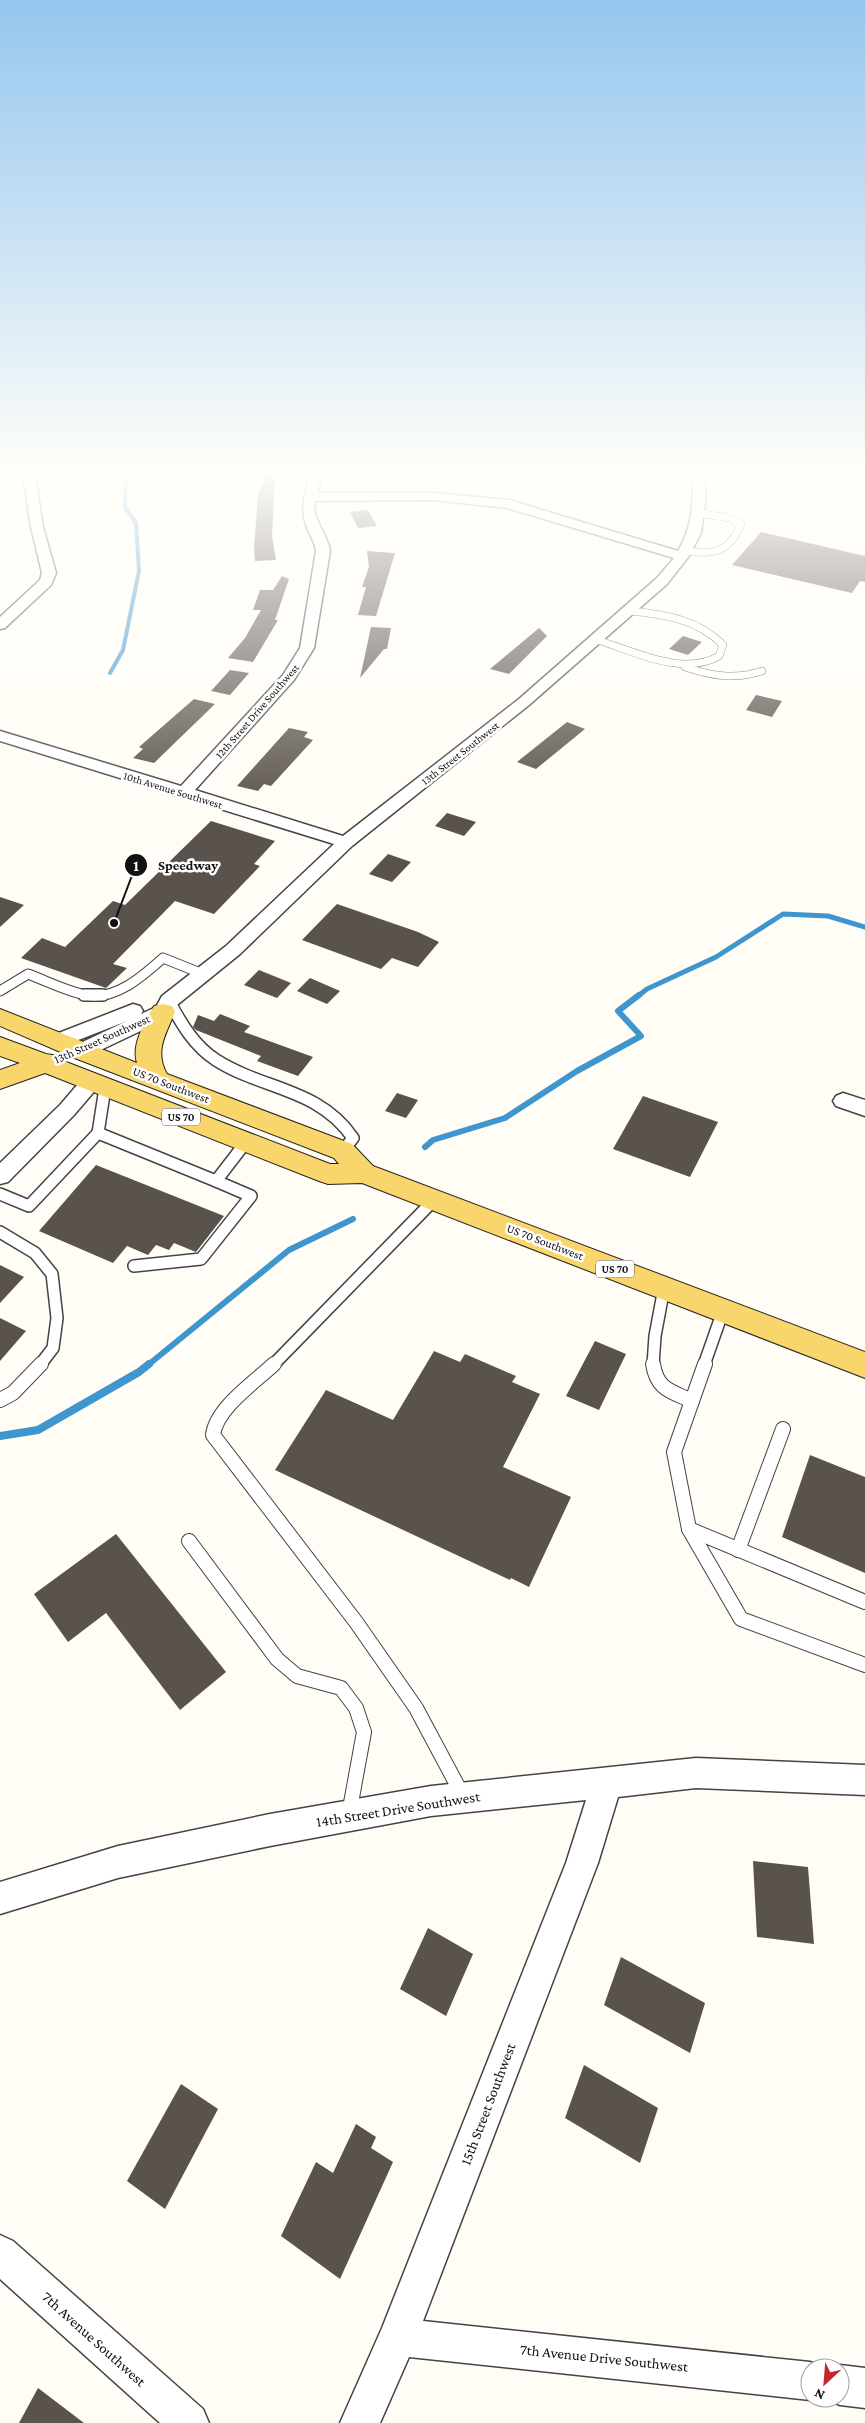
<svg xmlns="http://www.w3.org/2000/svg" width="865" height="2423" font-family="'Crimson Pro',serif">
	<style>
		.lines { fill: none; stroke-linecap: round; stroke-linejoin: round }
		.stream-far3 { stroke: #3f96cf; stroke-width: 4 }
		.stream-far2 { stroke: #3f96cf; stroke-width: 5 }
		.stream-far1 { stroke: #3f96cf; stroke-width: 6 }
		.stream { stroke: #3f96cf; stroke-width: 8 }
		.building { fill: #5a524d }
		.service-far3-casing { stroke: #444; stroke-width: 8 }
		.service-far2-casing { stroke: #444; stroke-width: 11 }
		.service-far1-casing { stroke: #444; stroke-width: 14 }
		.service-casing { stroke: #444; stroke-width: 16 }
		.minor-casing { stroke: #444; stroke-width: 3 }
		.primary-casing { stroke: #222; stroke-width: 2 }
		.service-far3 { stroke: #fff; stroke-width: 7 }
		.service-far2 { stroke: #fff; stroke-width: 9 }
		.service-far1 { stroke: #fff; stroke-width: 11 }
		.service { stroke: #fff; stroke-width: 14 }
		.minor { fill: #fff; fill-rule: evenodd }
		.primary { fill: #f9d66b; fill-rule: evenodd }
		.labels { text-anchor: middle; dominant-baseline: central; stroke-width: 5; stroke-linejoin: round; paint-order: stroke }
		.far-street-label { font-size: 11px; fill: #111; stroke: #fff }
		.shield { fill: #fff; stroke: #585858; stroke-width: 1 }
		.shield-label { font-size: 11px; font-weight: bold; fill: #111 }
		.street-label { font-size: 12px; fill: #111; stroke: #fff }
		.near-street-label { font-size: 15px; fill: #111; stroke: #fff }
		.leader { fill: none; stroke: #111; stroke-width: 2 }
		.callout-dot { fill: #111; stroke: #fff; stroke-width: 2 }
		.mark-label { font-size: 15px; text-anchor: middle; font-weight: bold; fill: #fff }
		.callout-label { font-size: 14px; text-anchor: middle; font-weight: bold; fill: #111; stroke: #fff; stroke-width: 5; stroke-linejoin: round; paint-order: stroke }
	</style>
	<rect width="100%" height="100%" fill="#fffdf5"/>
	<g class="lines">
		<polyline class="stream-far3" points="110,673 123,650 139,571 136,523 125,507 125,491 129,475"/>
		<polyline class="stream-far2" points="638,996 647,989 716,957 783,914 828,916 865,927"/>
		<g class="stream-far1">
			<polyline points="425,1147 433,1140 505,1118 577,1071 641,1036 618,1011 639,995"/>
			<polyline points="148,1365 289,1250 353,1219"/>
		</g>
		<polyline class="stream" points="0,1436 38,1430 139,1372 149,1364"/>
	</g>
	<g class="building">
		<polygon points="266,475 275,475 272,536 276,560 255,561 254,549 258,495"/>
		<polygon points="368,510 377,526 358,528 350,512"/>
		<polygon points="761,532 865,556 865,582 860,581 852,593 732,565"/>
		<polygon points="367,551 395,553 376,616 358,615 366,587 362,587 369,567"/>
		<polygon points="282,576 289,579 275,620 278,620 253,662 228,658 245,638 261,610 253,610 260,590 273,590"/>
		<polygon points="371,627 391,628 387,649 384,649 360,678"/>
		<polygon points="539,628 547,636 509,674 490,669"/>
		<polygon points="683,636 702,642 688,655 669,649"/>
		<polygon points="230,670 249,673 230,695 211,691"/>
		<polygon points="756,695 782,701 772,717 746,710"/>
		<polygon points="194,699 215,704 154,763 133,758 143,749 139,747"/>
		<polygon points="567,722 585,729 536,769 517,762"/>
		<polygon points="289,728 308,732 304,737 313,740 271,786 264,784 258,791 237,786"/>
		<polygon points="447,813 476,822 464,836 435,826"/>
		<polygon points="211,821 275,841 254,864 260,866 214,914 175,901 113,964 127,968 106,988 21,958 42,938 65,947 113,901 125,905"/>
		<polygon points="388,854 411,862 392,882 369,874"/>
		<polygon points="0,897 24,905 0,927"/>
		<polygon points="337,904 418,932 439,942 418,967 392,958 381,969 302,940"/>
		<polygon points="259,970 291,983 277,998 244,985"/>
		<polygon points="310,978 340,991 327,1004 297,991"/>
		<polygon points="220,1014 250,1026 244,1032 313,1057 298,1076 257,1061 261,1056 196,1030 193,1027 198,1015 214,1021"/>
		<polygon points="397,1093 418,1100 406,1118 385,1111"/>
		<polygon points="643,1096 718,1122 690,1177 613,1149"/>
		<polygon points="96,1165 224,1216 196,1252 174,1243 169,1250 156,1245 148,1255 127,1246 113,1263 39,1231"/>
		<polygon points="0,1265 24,1277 0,1303"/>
		<polygon points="0,1318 26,1331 0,1361"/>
		<polygon points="595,1341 626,1354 599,1410 566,1396"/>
		<polygon points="434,1351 460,1362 465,1354 516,1376 512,1382 540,1394 503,1467 571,1497 529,1587 511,1578 510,1580 275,1470 326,1390 393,1420"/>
		<polygon points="810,1455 865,1477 865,1573 782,1537"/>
		<polygon points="116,1534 226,1672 180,1710 106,1613 68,1642 34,1594"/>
		<polygon points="753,1861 808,1867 814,1944 757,1937"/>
		<polygon points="428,1928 473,1954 446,2016 400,1989"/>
		<polygon points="621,1957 705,2003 690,2053 604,2005"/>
		<polygon points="584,2065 658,2108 640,2163 565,2118"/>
		<polygon points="181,2084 218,2109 165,2209 127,2181"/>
		<polygon points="356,2124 376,2137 371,2148 393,2162 340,2279 281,2236 316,2162 333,2173"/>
		<polygon points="38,2388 84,2423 19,2423"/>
	</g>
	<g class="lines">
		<defs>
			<g id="service-far3">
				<path d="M685,551c29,4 44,2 56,-27l-12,-6 -31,-5"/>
				<path d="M597,640c37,11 85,37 122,16l4,-11c-25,-26 -60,-31 -94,-34"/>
				<path d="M685,667c27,9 49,13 77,4"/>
			</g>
			<path id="service-far2" d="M0,991l28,-17c19,7 38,17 58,21 29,6 57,-19 77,-37l40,16"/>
			<g id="service-far1">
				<polyline points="84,995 103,995"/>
				<path d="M169,1001c12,22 25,45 47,59 47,30 103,28 137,78l-10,13"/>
				<polyline points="98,1133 105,1088"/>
				<polyline points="0,1194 29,1206 98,1133 216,1181 246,1142"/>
				<polyline points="0,1232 35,1253 52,1274 57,1318 53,1348 40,1365"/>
				<polyline points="134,1266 201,1259 251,1196 216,1181"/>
				<polyline points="273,1365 434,1200"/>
				<polyline points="653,1365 655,1336 664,1288"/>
				<polyline points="704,1365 723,1311"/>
			</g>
			<g id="service">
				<path d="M274,1364c-19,18 -58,44 -61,71l143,187 60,86 47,88"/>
				<path d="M653,1364c4,26 18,27 39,37"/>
				<polyline points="705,1364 674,1452 689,1529 865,1602"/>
				<polyline points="0,1400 13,1393 41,1364"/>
				<polyline points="689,1529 741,1619 865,1665"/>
				<polyline points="189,1541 277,1659 297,1676 341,1688 356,1708 364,1732 349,1814"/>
				<polyline points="738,1550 783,1429"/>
			</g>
			<g id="minor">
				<polygon points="23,475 35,475 43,527 56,573 51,585 5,628 0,629 0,617 40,580 42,573 31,527"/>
				<path d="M310,475h12l-5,18h117l75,7 169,51c16,-28 14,-46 15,-76h12v28l-4,30 -12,23 -22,28 -138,121 -177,141 -112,108 -63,51 -7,12 -82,39 -7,2 -7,-2 -3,-5 3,-5 53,-25 -69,27 -7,-2 -3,-5 3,-5 82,-32 7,2 3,5 -2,3 15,-7 6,-11 64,-50 108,-102 -334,-103v-10l181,55 102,-111 17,-27 16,-97c-1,-10 -7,-16 -10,-26 -6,-18 -1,-32 4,-50zM434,500l73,8 167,50 -17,20 -138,121 -176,137 -148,-46 99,-110 20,-32 16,-97c-2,-17 -19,-32 -15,-50z"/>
				<polygon points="91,1075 98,1077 101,1082 98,1087 74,1115 8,1182 0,1184 0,1163 60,1105 84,1077"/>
				<polygon points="843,1093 865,1100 865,1116 836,1106 833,1101 836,1096"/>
				<polygon points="696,1758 865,1765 865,1795 696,1788 618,1797 598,1863 423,2321 810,2362 824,2368 810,2368 810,2398 816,2398 810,2400 409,2357 380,2423 340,2423 382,2328 566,1863 586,1800 431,1816 270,1846 118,1878 0,1914 0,1882 118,1846 270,1814 431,1786"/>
				<polygon points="0,2235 13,2241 203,2409 209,2423 160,2423 0,2279"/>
				<polygon points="840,2365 865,2368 865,2408 840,2405 826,2399 840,2398 840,2368 834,2368"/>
			</g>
			<path id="primary" d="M163,1004l9,2 3,6c-9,22 -21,39 -8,62l185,70 21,22 492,186v26l-503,-195 -34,1 -9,-3 -274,-108 -45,16v-19l20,-7 -20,-7v-19l46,17 13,2 2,4 269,104h9l-5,-6 -262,-101 -72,-31v-17l137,54c-6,-19 8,-41 17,-57z"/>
		</defs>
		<use href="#service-far3" class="service-far3-casing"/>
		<use href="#service-far2" class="service-far2-casing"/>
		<use href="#service-far1" class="service-far1-casing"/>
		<use href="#service" class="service-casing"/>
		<use href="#minor" class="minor-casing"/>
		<use href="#primary" class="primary-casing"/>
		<use href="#service-far3" class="service-far3"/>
		<use href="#service-far2" class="service-far2"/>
		<use href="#service-far1" class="service-far1"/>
		<use href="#service" class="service"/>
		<use href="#minor" class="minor"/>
		<use href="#primary" class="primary"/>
	</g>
	<linearGradient id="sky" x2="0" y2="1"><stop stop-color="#95c6ee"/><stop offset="0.58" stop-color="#fffefa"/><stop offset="1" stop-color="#fffefa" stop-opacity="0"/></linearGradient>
	<rect width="865" height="814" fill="url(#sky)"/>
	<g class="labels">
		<g class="far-street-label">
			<text transform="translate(257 711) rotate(-49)">12th Street Drive Southwest</text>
			<text transform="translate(460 753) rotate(-38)">13th Street Southwest</text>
			<text transform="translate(173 790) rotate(17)">10th Avenue Southwest</text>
		</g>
		<g class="shield">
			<rect x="162" y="1108.5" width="38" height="17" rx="4"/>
			<rect x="596" y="1260.5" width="38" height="17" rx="4"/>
		</g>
		<g class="shield-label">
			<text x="181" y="1117">US 70</text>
			<text x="615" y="1269">US 70</text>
		</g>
		<g class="street-label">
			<text transform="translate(102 1039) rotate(-24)">13th Street Southwest</text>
			<text transform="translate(171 1085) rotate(21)">US 70 Southwest</text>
			<text transform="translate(545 1242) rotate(21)">US 70 Southwest</text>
		</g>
		<g class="near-street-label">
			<text transform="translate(398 1809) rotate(-9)">14th Street Drive Southwest</text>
			<text transform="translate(488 2104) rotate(-69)">15th Street Southwest</text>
			<text transform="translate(94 2339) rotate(42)">7th Avenue Southwest</text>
			<text transform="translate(604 2358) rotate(6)">7th Avenue Drive Southwest</text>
		</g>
	</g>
	<path class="leader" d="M114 923L136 865"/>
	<g class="callout-dot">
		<circle cx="114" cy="923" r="5"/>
		<circle cx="136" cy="865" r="12"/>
	</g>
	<g class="mark-label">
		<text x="136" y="871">1</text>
	</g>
	<g class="callout-label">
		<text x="188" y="870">Speedway</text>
	</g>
	<g transform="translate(825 2383) rotate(206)"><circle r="24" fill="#ffffff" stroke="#a0a0a0"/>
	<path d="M0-4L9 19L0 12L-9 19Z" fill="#c4262e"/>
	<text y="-8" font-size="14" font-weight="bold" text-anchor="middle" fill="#111111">N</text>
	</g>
</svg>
